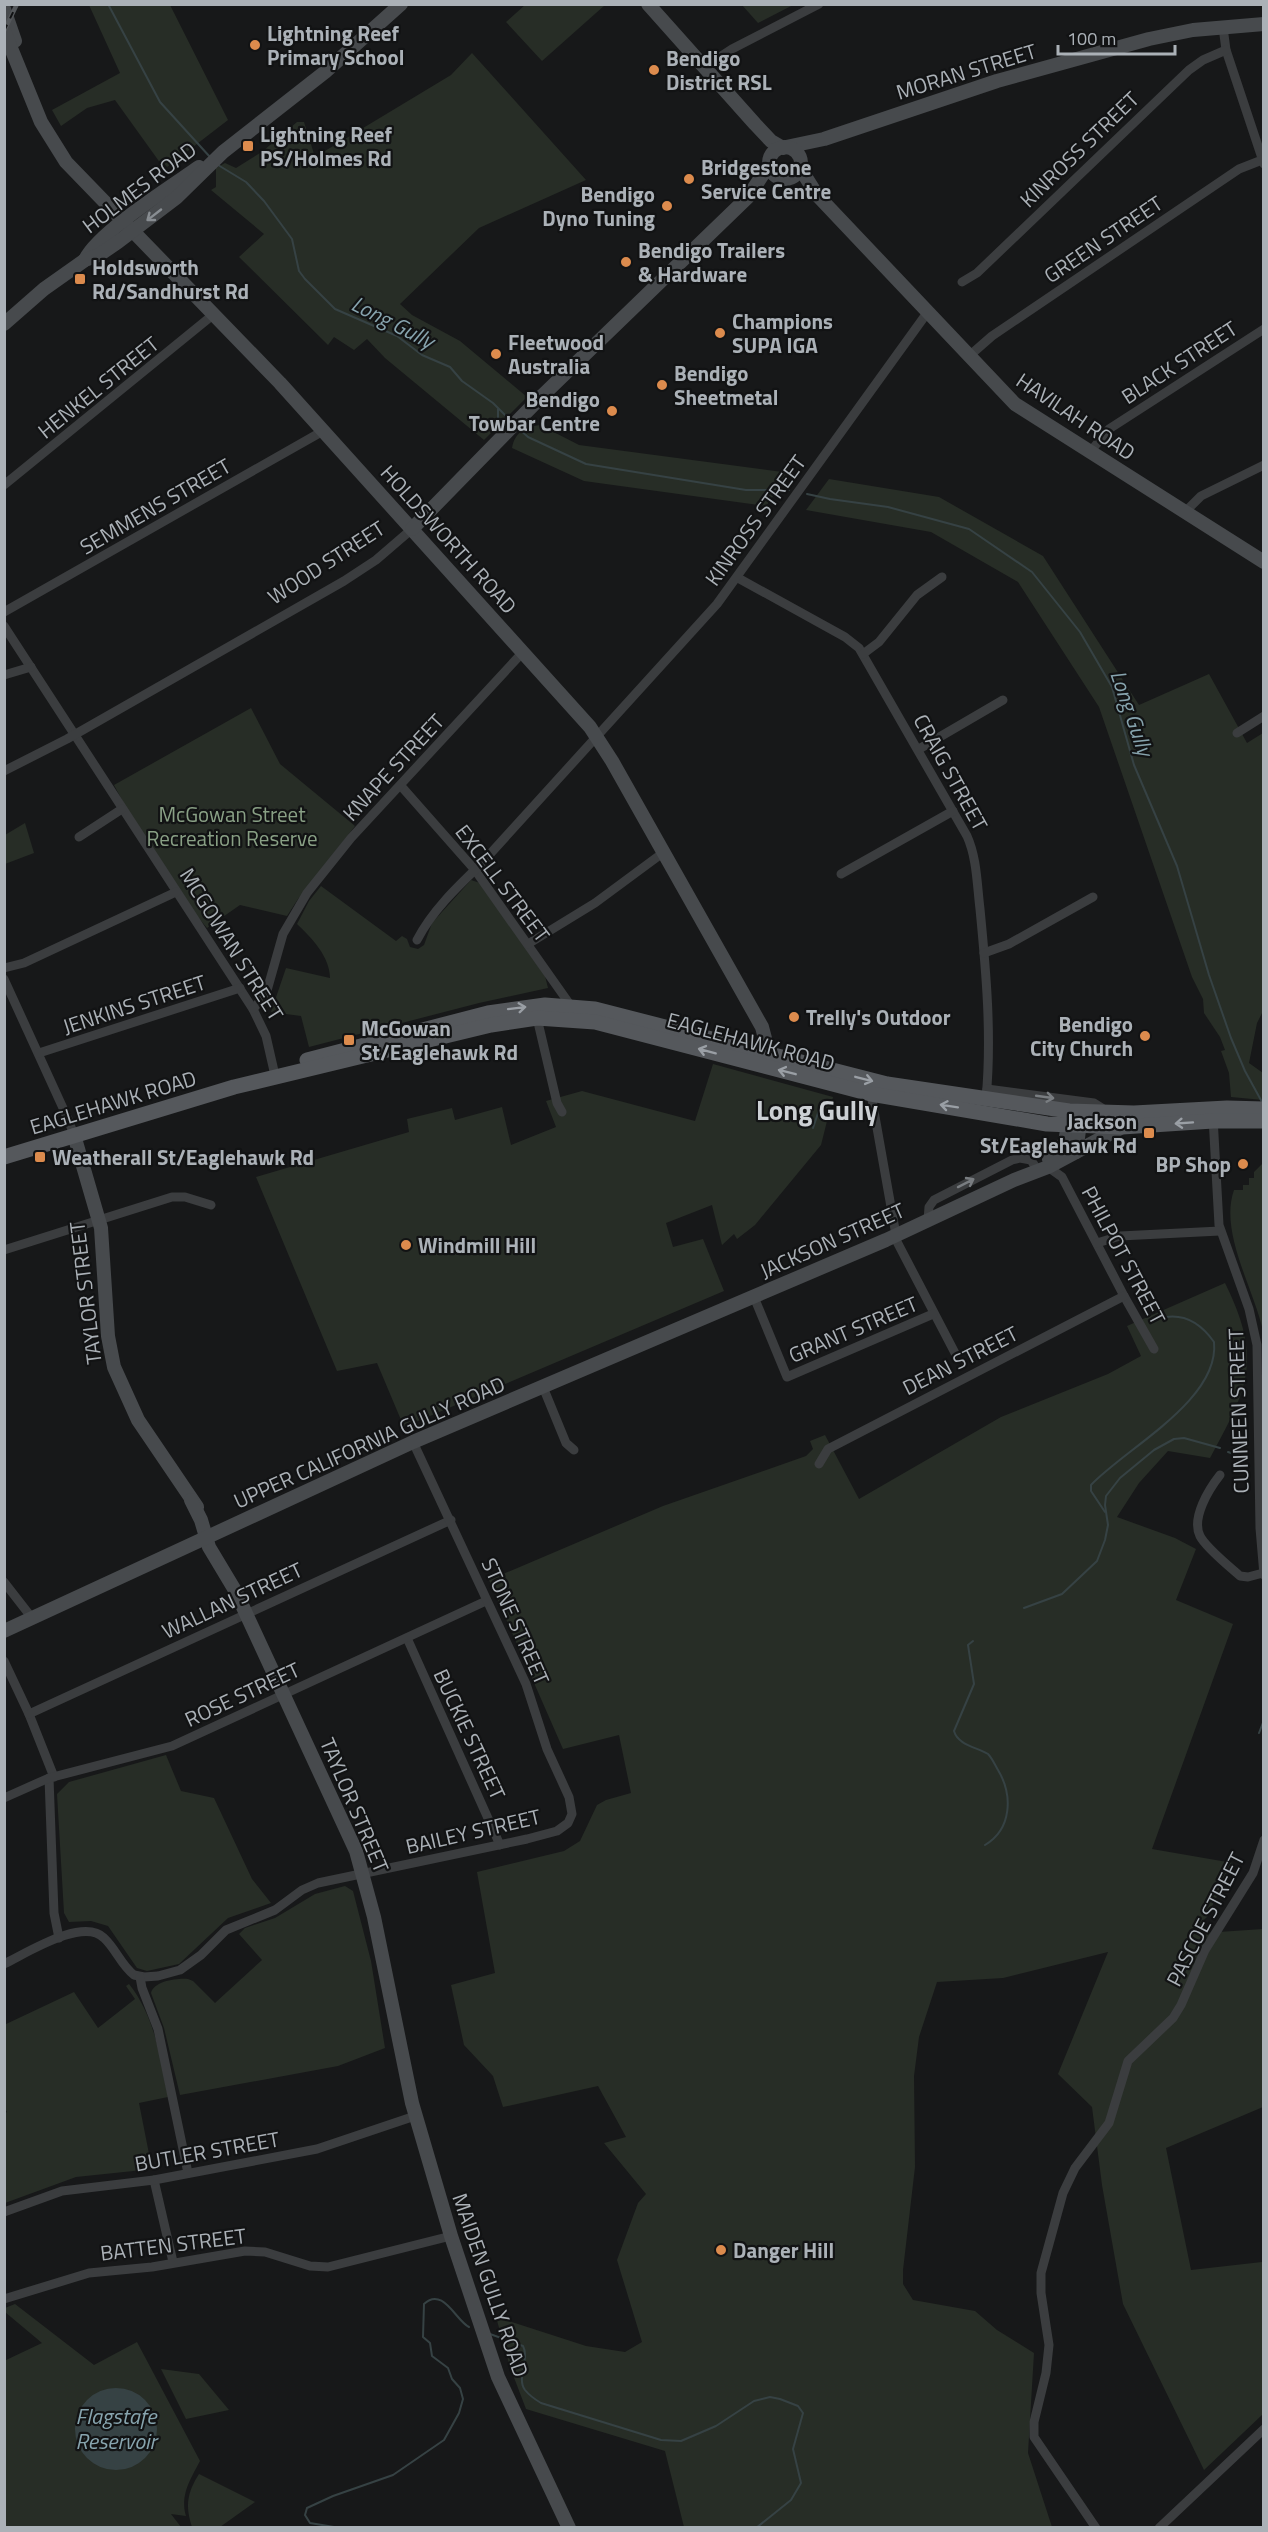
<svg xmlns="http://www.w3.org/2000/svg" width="1268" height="2532" font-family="'Titillium Web',sans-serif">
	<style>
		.green { fill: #272d26 }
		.water { fill: #364244 }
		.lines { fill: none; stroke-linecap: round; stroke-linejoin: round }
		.stream { stroke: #364244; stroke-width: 2 }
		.street { stroke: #3b3d3f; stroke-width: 9 }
		.secondary { stroke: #474a4d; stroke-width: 14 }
		.primary { stroke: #55585c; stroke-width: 15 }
		.rail-casing { stroke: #54575a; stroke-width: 4.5 }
		.rail { stroke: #121314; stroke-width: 2; stroke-dasharray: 7; stroke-linecap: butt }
		.oneway { stroke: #888d92 }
		.oneway2 { stroke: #9a9fa5 }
		.oneway3 { stroke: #797d81 }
		.poi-dot { fill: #dc8b4d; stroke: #121314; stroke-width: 2 }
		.labels { text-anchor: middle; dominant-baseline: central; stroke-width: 4.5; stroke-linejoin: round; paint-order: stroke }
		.poi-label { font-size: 21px; font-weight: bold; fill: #abb1b7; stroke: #121314; text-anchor: start }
		.street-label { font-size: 21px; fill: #abb1b7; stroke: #121314 }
		.park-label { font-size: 21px; fill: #89a085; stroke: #121314 }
		.water-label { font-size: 22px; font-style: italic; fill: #87a4ae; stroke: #121314 }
		.district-label { font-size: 27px; font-weight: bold; fill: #ccd0d4; stroke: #121314 }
	</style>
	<rect width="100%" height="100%" fill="#171819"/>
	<g class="green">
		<polygon points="89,5 170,5 228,120 167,167 163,162 161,164 115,100 87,108 61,126 52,110 120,73"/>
		<polygon points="525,5 525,4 605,5 542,61 506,22"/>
		<polygon points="742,5 793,5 758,23"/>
		<polygon points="472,53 586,180 479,228 400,304 412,315 460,341 527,397 484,440 385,358 367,339 354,350 334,337 328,345 239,257 264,234 211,190 216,187 216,168 225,163 236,168 263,151 297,122 304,122 315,157 451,75"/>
		<path d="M540,425l39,20 211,28 -24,33 -182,-25 -72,-33c3,-16 13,-21 28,-23z"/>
		<polygon points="829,479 939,497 1043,556 1139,705 1209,674 1247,743 1263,733 1264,1009 1257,1023 1249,1063 1263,1073 1263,1100 1231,1097 1229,1073 1221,1051 1225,1050 1220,1037 1204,1013 1203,999 1192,977 1099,707 1018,582 931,532 806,510"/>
		<polygon points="251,708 280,764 355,826 298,899 287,916 240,905 207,928 192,910 135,824 114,785"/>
		<polygon points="25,823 34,853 5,864 5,835"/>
		<path d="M471,880l9,3 65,93 3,12 -69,15 -170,44 -8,-31 -30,-4 15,-44 44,10c0,-21 -18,-40 -33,-54l12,-23 12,-15 75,55 6,-5 5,3 3,8 8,2 6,-4 8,-22z"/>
		<polygon points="713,1064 833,1097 821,1145 755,1225 737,1239 734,1234 722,1245 712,1205 666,1223 673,1247 703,1239 724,1291 404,1427 377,1363 337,1371 256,1177 409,1132 407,1119 452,1108 455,1120 502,1107 511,1145 556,1127 546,1101 582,1091 695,1121"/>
		<path d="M1263,1163v168c-9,-42 -44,-99 -29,-141h9v-5h6v-7h5v-6z"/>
		<path d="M1225,1283c38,77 23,105 -15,175l-42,-7 -29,32 -22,34 58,21 21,11 -20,51 57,24 -81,225 81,14 -26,54 -18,17 74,-5v178l-97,41 25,122 71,-8 1,2v150l-59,56 -81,-166 -21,-119 -10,-78 -34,-33 50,-122 -105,26 -66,4 -18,55 -5,39 1,91 -12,103v14l10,16 62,11 22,19 37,23 -6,100 24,74h-368l-19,-76 -139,-42 -16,-42 -14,-50 90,29 39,6 17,-10 -25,-82 21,-57 8,-9 -42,-51 22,-6 -28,-51 -95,21 -10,-31 -29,-31 -13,-60 44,-12 -18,-101 87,-21 16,-10 17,-36 9,-5 25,-7 -12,-58 -56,14 -74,-169 174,-74 143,-50 7,-7 -3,-8 15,-6 34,64 142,-82 107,-43 33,-18 -14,-30z"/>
		<polygon points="166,1755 181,1791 214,1798 252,1879 271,1903 228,1918 179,1964 147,1971 137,1968 108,1926 91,1921 69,1922 64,1913 57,1794 69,1782"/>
		<path d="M345,1886l8,5 18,70 14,87 -47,18 -158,29 -16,-67 -13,-35c3,-12 26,-15 37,-14l5,2 22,22 47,-43 -23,-26 6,-6 30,-10 40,-24z"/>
		<path d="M129,1984c26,33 31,72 39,113l-29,6 12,61 -8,2v4l-67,7 -71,26 -1,-89 3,-2 -3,-5v-82l70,-33 24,36 37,-29 -9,-13z"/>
		<path d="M15,2304l79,61 43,-23 63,119c-10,19 -20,34 -14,55l-15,-2 10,13h-176l-1,-166 38,-18 -37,-31v-4z"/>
		<polygon points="161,2369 199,2374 229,2410 186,2419"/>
		<path d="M199,2474l56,28 -35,25h-28c-7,-21 -5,-34 7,-53z"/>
	</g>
	<circle class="water" cx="116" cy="2429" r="41"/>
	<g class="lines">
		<g class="stream">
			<polyline points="108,4 160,102 210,157"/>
			<polyline points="218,165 246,182 264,201 292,239 299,271 305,279 335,309 397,336 422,355 450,367 462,381 493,403 510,420"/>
			<polyline points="498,409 498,424"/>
			<polyline points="518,428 528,437 586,464 746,490 789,490"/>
			<polyline points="807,494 830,499 888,507 969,529 1032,572 1080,632 1112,687 1134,765 1177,866 1209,975 1231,1038 1245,1071 1262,1102"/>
			<polyline points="813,1128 822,1101"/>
			<polyline points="1228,1452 1240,1456 1248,1455"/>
			<path d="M1105,1512l-14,-21v-6c35,-37 129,-85 123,-143 -12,-17 -27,-28 -48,-25"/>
			<polyline points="1024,1608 1062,1594 1097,1561 1105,1540 1108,1525 1105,1505 1106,1496 1120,1478 1154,1450 1174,1439 1184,1438 1220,1448"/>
			<path d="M973,1641l-5,4 6,39 -20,47c4,14 22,16 34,23 4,4 7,11 10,16 15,25 14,59 -13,75"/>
			<polyline points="1259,1733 1264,1720"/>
			<path d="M490,2334l33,12c7,13 -7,32 2,44 4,5 11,10 16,13l120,37 20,1 35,-15 38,-25 16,-4 10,2 18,7 5,7 -10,36 8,34 -10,17 -35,28"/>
			<path d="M340,2528l-30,-5 -5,-8 2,-7 26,-12 60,-21 51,-35 15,-27 4,-14 -3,-11 -8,-9 -4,-11 -16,-12 -2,-13 -7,-6 1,-33c19,-18 32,17 45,23"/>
		</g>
		<g class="street">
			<polyline points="1223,27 1226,50 1264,164"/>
			<polyline points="703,68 732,49 819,4"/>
			<polyline points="962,282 977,273 1189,70 1203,60 1226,50"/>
			<polyline points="968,357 992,336 1239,169 1262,160"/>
			<polyline points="1090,452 1109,429 1264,329"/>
			<polyline points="4,485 214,314"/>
			<polyline points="1185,512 1201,496 1264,465"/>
			<path d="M738,578l107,59 14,11 108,188c10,22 10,49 13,73 6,62 12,127 6,190"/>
			<polyline points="4,612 323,431"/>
			<polyline points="4,626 253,1009 266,1036 274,1071"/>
			<polyline points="863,654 879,642 917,595 942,577"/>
			<polyline points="4,675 31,667"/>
			<polyline points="1237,733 1264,716"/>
			<polyline points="919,749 1003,700"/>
			<polyline points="4,771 67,739 344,581 376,560 412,529"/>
			<polyline points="401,786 475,870 571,1006"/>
			<polyline points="79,837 122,809"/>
			<polyline points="841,874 953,811"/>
			<path d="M417,940c15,-29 40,-53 63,-75l237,-261 210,-291"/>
			<polyline points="528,944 595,903 664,852"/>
			<polyline points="984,953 1009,944 1093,897"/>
			<polyline points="4,968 24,963 176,892"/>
			<polyline points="4,979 68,1119 74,1135"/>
			<polyline points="253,1009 266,994 283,934 307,893 351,838 523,652"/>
			<polyline points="537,1018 557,1103 562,1112"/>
			<polyline points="39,1053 240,988"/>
			<polyline points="987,1089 1094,1103 1102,1108 1102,1113"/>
			<polyline points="871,1094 896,1235"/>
			<polyline points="1213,1117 1219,1225 1249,1309 1257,1345 1260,1528 1264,1575"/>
			<polyline points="1048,1167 1062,1177 1124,1296 1154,1349"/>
			<polyline points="928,1220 929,1207 934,1200 1012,1160 1020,1158 1031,1160 1038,1171"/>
			<polyline points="894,1236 955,1353"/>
			<polyline points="1097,1243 1120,1236 1220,1231"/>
			<polyline points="4,1250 172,1197 185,1197 211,1205"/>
			<polyline points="754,1297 787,1377 933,1314"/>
			<polyline points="543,1387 566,1443 574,1450"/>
			<polyline points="819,1464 828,1449 1124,1296"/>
			<path d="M1220,1475c-11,14 -29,43 -20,61 6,12 29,30 40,40l8,1 15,-4"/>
			<polyline points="4,1582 32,1618"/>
			<polyline points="407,1638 500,1845"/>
			<polyline points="4,1661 29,1714 54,1777"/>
			<polyline points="29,1714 451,1520"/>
			<polyline points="49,1778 54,1913 59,1938"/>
			<polyline points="4,1798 49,1778 172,1746 486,1601"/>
			<path d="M4,1964c23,-11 79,-47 100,-26 12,11 17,27 30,37l10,2 14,-1 22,-6 21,-15 25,-25 49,-20 27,-20 16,-7 209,-44 30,-8 11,-8 4,-9 -3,-17 -22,-48 -21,-65 -113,-242"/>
			<polyline points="140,1977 142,1988 158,2029 188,2173"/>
			<polyline points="154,2180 173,2262"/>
			<polyline points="4,2212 62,2191 154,2180 317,2149 415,2116"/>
			<polyline points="4,2299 89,2273 152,2267 245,2251 265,2252 310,2266 328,2267 451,2236"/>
			<polyline points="1096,2528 1034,2437 1034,2422 1046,2373 1049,2345 1041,2293 1041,2273 1063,2193 1075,2168 1109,2123 1128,2061 1173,2018 1181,2005 1205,1950 1253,1873 1264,1840"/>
			<polyline points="1159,2528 1264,2429"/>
		</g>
		<g class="secondary">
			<polyline points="648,4 755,124 771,141 783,148"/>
			<polyline points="4,9 15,41"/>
			<polyline points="4,31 41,122 66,162 280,383 590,727 612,761 762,1027 767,1046 764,1063"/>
			<polyline points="786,147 824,139 997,81 1149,39 1193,30 1264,24"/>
			<circle cx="785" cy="163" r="16"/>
			<polyline points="800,168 817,195 1015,404 1264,562"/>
			<path d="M85,260c12,-27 87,-74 114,-93"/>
			<polyline points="4,324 44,289 85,260 99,255 118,242 176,198 223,152 325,72 401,4"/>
			<polyline points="412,529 543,395 748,197 769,165"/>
			<polyline points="74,1135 101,1228 108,1336 114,1367 138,1420 197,1507"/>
			<polyline points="1076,1152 1122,1127"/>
			<path d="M1049,1159c19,-10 18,-27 19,-45"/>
			<polyline points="191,1500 201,1520 209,1547 236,1592 356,1851 374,1917 412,2103 451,2236 498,2377 569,2528"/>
			<polyline points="4,1631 413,1442 886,1240 1014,1180 1048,1167 1076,1152 1081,1116"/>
		</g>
		<g class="primary">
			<polyline points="307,1060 488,1013 545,1005 595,1009 887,1084 1069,1111 1134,1113 1227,1108 1264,1109"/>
			<polyline points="4,1157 234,1087 491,1025 537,1018 595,1022 871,1094 1047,1124 1122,1127 1213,1121 1264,1121"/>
		</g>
		<defs>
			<polyline id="rail" points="4,31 17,4"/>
		</defs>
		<use href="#rail" class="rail-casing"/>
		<use href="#rail" class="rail"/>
	</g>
	<defs><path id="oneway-shaft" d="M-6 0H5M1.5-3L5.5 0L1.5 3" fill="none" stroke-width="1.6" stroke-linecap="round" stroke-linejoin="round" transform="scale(1.5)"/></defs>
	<use class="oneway" href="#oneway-shaft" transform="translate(154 215) rotate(142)"/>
	<g class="oneway2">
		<use href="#oneway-shaft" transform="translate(517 1008) rotate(-7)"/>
		<use href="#oneway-shaft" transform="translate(707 1051) rotate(-165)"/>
		<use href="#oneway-shaft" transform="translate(787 1072) rotate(-166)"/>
		<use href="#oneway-shaft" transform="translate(864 1079) rotate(14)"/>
		<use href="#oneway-shaft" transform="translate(949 1106) rotate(-171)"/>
		<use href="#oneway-shaft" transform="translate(1184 1123) rotate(176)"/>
	</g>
	<g class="oneway3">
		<use href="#oneway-shaft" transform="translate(1045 1097) rotate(8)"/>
		<use href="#oneway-shaft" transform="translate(966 1183) rotate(-27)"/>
	</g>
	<g class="poi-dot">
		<circle cx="255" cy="45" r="6"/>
		<circle cx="654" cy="70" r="6"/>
		<rect x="242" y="140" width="12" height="12" rx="3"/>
		<circle cx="689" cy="179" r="6"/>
		<circle cx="667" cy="206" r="6"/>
		<circle cx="626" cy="262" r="6"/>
		<rect x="74" y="273" width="12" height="12" rx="3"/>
		<circle cx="720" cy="333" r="6"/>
		<circle cx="496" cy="354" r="6"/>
		<circle cx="662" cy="385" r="6"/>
		<circle cx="612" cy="411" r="6"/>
		<circle cx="794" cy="1017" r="6"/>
		<circle cx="1145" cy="1036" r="6"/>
		<rect x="343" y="1034" width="12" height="12" rx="3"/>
		<rect x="1143" y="1127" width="12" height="12" rx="3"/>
		<rect x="34" y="1151" width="12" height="12" rx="3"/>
		<circle cx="1243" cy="1164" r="6"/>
		<circle cx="406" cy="1245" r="6"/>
		<circle cx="721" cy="2250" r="6"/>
	</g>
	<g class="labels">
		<g class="poi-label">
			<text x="267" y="33">Lightning Reef<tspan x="267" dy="24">Primary School</tspan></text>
			<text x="666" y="58">Bendigo<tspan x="666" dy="24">District RSL</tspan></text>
			<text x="260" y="134">Lightning Reef<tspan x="260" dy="24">PS/Holmes Rd</tspan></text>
			<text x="701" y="167">Bridgestone<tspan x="701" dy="24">Service Centre</tspan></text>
			<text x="655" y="194" text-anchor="end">Bendigo<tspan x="655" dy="24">Dyno Tuning</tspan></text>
			<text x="638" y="250">Bendigo Trailers<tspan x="638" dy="24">&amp; Hardware</tspan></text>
			<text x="92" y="267">Holdsworth<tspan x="92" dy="24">Rd/Sandhurst Rd</tspan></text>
			<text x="732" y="321">Champions<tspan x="732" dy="24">SUPA IGA</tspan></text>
			<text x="508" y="342">Fleetwood<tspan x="508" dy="24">Australia</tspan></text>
			<text x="674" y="373">Bendigo<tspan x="674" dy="24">Sheetmetal</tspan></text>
			<text x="600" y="399" text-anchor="end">Bendigo<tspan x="600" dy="24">Towbar Centre</tspan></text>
			<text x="806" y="1017">Trelly's Outdoor</text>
			<text x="1133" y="1024" text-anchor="end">Bendigo<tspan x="1133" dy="24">City Church</tspan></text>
			<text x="361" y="1028">McGowan<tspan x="361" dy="24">St/Eaglehawk Rd</tspan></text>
			<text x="1137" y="1121" text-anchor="end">Jackson<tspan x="1137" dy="24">St/Eaglehawk Rd</tspan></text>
			<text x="52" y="1157">Weatherall St/Eaglehawk Rd</text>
			<text x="1231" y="1164" text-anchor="end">BP Shop</text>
			<text x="418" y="1245">Windmill Hill</text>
			<text x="733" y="2250">Danger Hill</text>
		</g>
		<g class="street-label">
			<text transform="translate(966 71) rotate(-17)">MORAN STREET</text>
			<text transform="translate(1079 149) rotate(-44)">KINROSS STREET</text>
			<text transform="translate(139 187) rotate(-37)">HOLMES ROAD</text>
			<text transform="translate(1103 239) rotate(-34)">GREEN STREET</text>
			<text transform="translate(1179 362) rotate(-33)">BLACK STREET</text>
			<text transform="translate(98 387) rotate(-39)">HENKEL STREET</text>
			<text transform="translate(1076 416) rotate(34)">HAVILAH ROAD</text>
			<text transform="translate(155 506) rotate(-30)">SEMMENS STREET</text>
			<text transform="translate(755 520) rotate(-54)">KINROSS STREET</text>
			<text transform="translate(449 539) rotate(48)">HOLDSWORTH ROAD</text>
			<text transform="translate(326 562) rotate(-33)">WOOD STREET</text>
			<text transform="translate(393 767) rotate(-47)">KNAPE STREET</text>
			<text transform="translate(951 772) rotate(61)">CRAIG STREET</text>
			<text transform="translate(503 883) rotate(53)">EXCELL STREET</text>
			<text transform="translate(232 944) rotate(58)">MCGOWAN STREET</text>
			<text transform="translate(134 1004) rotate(-18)">JENKINS STREET</text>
			<text transform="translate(751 1041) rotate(15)">EAGLEHAWK ROAD</text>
			<text transform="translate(113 1102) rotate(-17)">EAGLEHAWK ROAD</text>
			<text transform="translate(832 1240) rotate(-24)">JACKSON STREET</text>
			<text transform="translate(1124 1255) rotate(62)">PHILPOT STREET</text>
			<text transform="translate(85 1293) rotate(-97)">TAYLOR STREET</text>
			<text transform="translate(853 1329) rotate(-23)">GRANT STREET</text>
			<text transform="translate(960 1360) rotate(-27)">DEAN STREET</text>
			<text transform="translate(1238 1411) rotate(-92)">CUNNEEN STREET</text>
			<text transform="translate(369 1442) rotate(-24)">UPPER CALIFORNIA GULLY ROAD</text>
			<text transform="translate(232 1600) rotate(-25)">WALLAN STREET</text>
			<text transform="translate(516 1621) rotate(66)">STONE STREET</text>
			<text transform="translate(242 1694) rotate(-25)">ROSE STREET</text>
			<text transform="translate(470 1734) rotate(65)">BUCKIE STREET</text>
			<text transform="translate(355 1805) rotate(67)">TAYLOR STREET</text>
			<text transform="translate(473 1831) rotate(-13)">BAILEY STREET</text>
			<text transform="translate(1205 1919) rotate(-63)">PASCOE STREET</text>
			<text transform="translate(207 2151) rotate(-10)">BUTLER STREET</text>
			<text transform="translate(173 2244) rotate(-7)">BATTEN STREET</text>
			<text transform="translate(491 2285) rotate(71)">MAIDEN GULLY ROAD</text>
		</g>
		<g class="park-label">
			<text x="232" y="814">McGowan Street<tspan x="232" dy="24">Recreation Reserve</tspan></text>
		</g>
		<g class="water-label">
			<text transform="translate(393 322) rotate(27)">Long Gully</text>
			<text transform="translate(1132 713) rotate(71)">Long Gully</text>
			<text x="116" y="2416">Flagstafe<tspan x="116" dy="25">Reservoir</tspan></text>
		</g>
		<g class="district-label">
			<text x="817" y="1109">Long Gully</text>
		</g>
	</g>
	<rect width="1268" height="2532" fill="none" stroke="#abb1b7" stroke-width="12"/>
	<path d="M1058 45v9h117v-9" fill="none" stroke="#abb1b7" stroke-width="3"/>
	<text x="1067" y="45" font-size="18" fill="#abb1b7" stroke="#121314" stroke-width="4.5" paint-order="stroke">100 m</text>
</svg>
